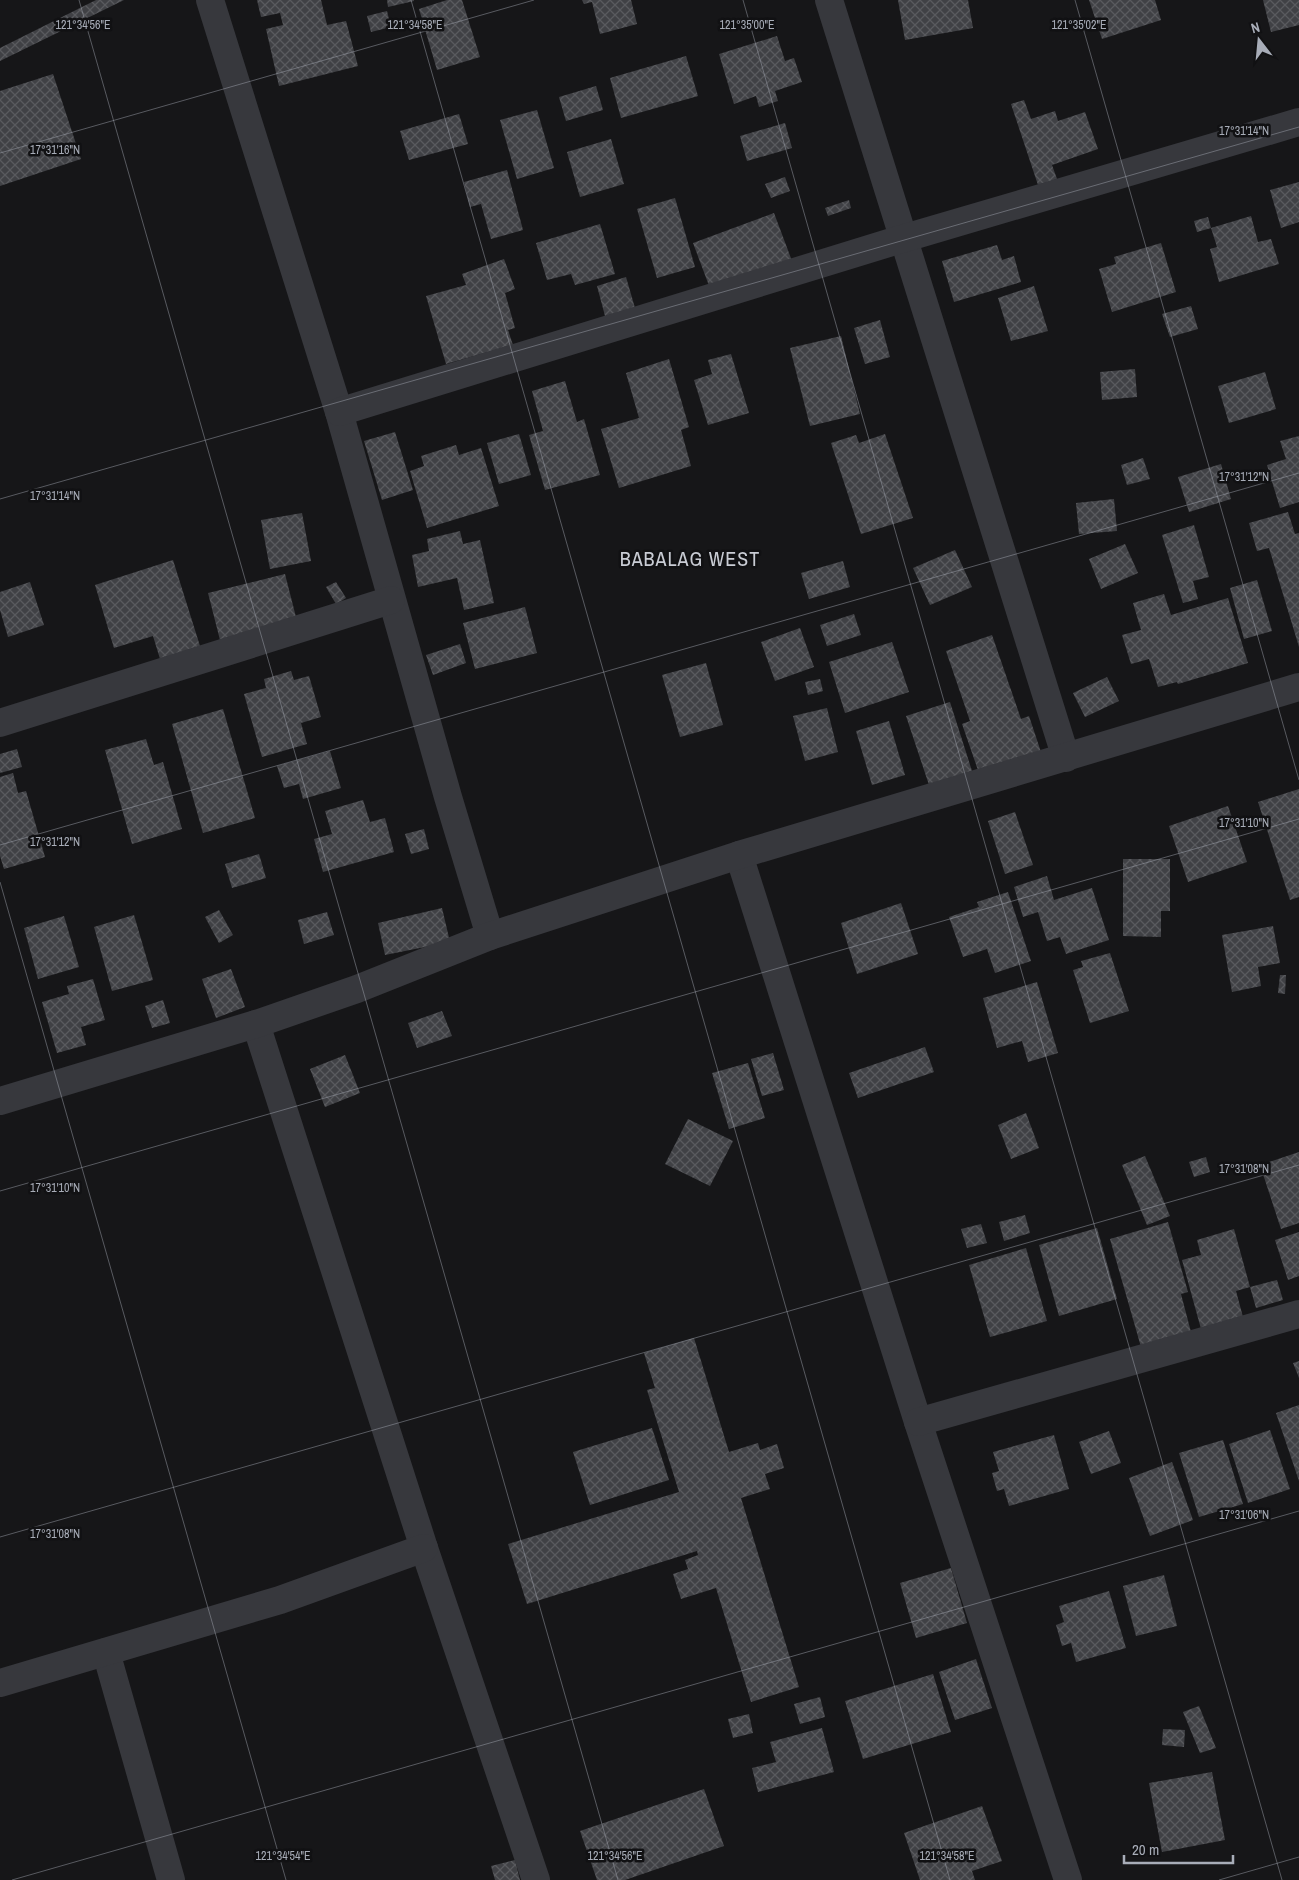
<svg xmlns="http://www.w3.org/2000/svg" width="1299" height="1880" font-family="'Archivo Narrow',sans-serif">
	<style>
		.building { fill: url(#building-cross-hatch) }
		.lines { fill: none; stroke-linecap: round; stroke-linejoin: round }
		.minor { stroke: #37383d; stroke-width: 28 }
		.ticks { fill: none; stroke: #a8adb8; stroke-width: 1; stroke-opacity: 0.45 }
		.labels { text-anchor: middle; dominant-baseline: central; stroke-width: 5; stroke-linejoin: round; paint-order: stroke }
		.quarter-label { font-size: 20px; letter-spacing: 1px; fill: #c9ccd4; stroke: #111113 }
		.ticks-label { font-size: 12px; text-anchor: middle; fill: #a8adb8; stroke: #111113; stroke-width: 5; stroke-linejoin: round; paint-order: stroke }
	</style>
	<defs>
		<pattern id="building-cross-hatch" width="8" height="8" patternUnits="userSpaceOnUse" patternTransform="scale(1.25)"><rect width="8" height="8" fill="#404145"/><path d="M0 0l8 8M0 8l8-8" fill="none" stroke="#595a5e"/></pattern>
	</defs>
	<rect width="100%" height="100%" fill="#161618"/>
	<g class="building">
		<polygon points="96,0 124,0 0,61 0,48"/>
		<polygon points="257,0 321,0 327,25 346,21 358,66 279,86 266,29 283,25 280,13 261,17"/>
		<polygon points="387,0 414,0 414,1 388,7"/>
		<polygon points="447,0 462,0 480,57 437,70 419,9"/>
		<polygon points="582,0 631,0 637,24 600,34 592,2 584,4"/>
		<polygon points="898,0 968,0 973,28 905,40"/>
		<polygon points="1089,0 1155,0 1161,20 1102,39"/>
		<polygon points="1263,0 1299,0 1299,25 1271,32"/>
		<polygon points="387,11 391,27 371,32 367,16"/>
		<polygon points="777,36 785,61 794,58 802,82 775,91 778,101 759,107 756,96 734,104 719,54"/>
		<polygon points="686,56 698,96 621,118 610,78"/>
		<polygon points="53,74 81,159 0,186 0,91"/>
		<polygon points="596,86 603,110 566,121 559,97"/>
		<polygon points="1024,100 1031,119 1055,111 1058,121 1085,112 1098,149 1052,165 1057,179 1038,185 1011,104"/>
		<polygon points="537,110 554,168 517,179 500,120"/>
		<polygon points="459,114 468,144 409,160 400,131"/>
		<polygon points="785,123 792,148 747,161 740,136"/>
		<polygon points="611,139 624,184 580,197 567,152"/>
		<polygon points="507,170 523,230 491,239 481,204 470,207 464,182"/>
		<polygon points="785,177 790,191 771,198 765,184"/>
		<polygon points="1299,182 1299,222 1281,228 1270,190"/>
		<polygon points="675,198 695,267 657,278 637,209"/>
		<polygon points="849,200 851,208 828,216 825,208"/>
		<polygon points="774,213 792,261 711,291 693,243"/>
		<polygon points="1251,216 1258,242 1271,239 1279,264 1219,282 1210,249 1217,247 1211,228 1197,232 1194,221 1208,217 1211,228"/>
		<polygon points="600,224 615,274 575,285 571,274 547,280 536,243"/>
		<polygon points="1161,243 1176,292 1112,312 1099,269 1116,264 1114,257"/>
		<polygon points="997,245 1002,260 1014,256 1021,282 954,302 942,261"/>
		<polygon points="504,259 515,289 505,293 515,328 508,330 513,345 446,364 426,296 466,285 462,274"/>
		<polygon points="626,277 635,308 605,316 597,286"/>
		<polygon points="1034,286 1048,331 1011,341 998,298"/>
		<polygon points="1191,306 1198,329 1170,337 1162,314"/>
		<polygon points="880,320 890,357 865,364 854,328"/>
		<polygon points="841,336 860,414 810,426 790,348"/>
		<polygon points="731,354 749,413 708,425 694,380 712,374 708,360"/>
		<polygon points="669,359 689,427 681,430 691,466 619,488 601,429 639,418 626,373"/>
		<polygon points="1135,369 1137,397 1102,400 1100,372"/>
		<polygon points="1265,372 1276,409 1229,423 1218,386"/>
		<polygon points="565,381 577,422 584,419 600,475 545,490 529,435 543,431 532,391"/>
		<polygon points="395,432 413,490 382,500 364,441"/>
		<polygon points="519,434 531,475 499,484 487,443"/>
		<polygon points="885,434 913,518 861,534 831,443 856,435 859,443"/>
		<polygon points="1299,436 1299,502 1280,508 1267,465 1286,459 1280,441"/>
		<polygon points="456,445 459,455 481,448 499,506 427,528 410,471 424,466 421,456"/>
		<polygon points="1143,458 1150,479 1127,485 1121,465"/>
		<polygon points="1221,464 1231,499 1189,512 1178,477"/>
		<polygon points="1114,499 1117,531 1079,534 1076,503"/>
		<polygon points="1288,512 1295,534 1299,533 1299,647 1269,548 1257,551 1249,523"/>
		<polygon points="302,513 311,561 270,569 261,520"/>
		<polygon points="1194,525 1209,577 1193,581 1198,599 1183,603 1162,535"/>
		<polygon points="460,531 463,544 480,540 494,603 464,610 457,578 418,587 412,555 429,551 427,539"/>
		<polygon points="1125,544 1138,573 1101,589 1089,559"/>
		<polygon points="955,550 972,587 930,605 913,568"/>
		<polygon points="173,560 200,646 160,659 153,636 114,648 95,585"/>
		<polygon points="843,561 850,587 809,599 801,573"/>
		<polygon points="285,574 298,625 221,644 208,593"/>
		<polygon points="1257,580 1272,631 1244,639 1230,588"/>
		<polygon points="30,582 44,625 8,637 0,610 0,592"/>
		<polygon points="336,582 346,598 336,604 326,587"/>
		<polygon points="1164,594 1171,615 1228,598 1248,663 1178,684 1177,682 1158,687 1149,659 1131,664 1122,635 1141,630 1133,603"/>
		<polygon points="525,607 537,653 475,669 463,623"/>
		<polygon points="854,614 861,635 827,646 820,625"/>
		<polygon points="800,628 814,667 775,681 761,642"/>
		<polygon points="992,635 1021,719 1029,716 1042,755 980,776 962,724 970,721 946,651"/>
		<polygon points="892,642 909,692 845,713 829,662"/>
		<polygon points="460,644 466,663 433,675 426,655"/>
		<polygon points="706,663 723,725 680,737 662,675"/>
		<polygon points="291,671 294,680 309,676 321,717 301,723 307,744 262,757 244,694 266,688 264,679"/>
		<polygon points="1107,677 1119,701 1085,717 1073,693"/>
		<polygon points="820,679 823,691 808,695 805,682"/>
		<polygon points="950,702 972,771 929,785 906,716"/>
		<polygon points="827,708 838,752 805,761 793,716"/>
		<polygon points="223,709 255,818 203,833 172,724"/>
		<polygon points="889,721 905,775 872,785 856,731"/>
		<polygon points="146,739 154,765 163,762 182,829 132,844 105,750"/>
		<polygon points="17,749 22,767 0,773 0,754"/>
		<polygon points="330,751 341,788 303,799 299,784 284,788 277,766"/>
		<polygon points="13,773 18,793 26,791 45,857 4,869 0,856 0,777"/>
		<polygon points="1299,789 1299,897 1290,900 1258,802"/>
		<polygon points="363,800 370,822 385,818 394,852 323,872 314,839 332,834 325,811"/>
		<polygon points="1228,806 1247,862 1188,882 1169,826"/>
		<polygon points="1015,812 1033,865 1005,874 988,821"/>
		<polygon points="424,829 429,849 411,854 405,834"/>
		<polygon points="259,854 266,878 232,888 225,864"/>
		<polygon points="1123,859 1170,859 1170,911 1161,911 1161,937 1123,936"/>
		<polygon points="1047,876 1054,900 1092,888 1109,940 1066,954 1060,937 1047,941 1038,912 1023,917 1014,887"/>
		<polygon points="1008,892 1031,961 995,973 987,949 963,957 949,917 979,907 977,902"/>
		<polygon points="901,903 918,954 857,974 841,923"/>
		<polygon points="442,908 450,942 385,955 378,923"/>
		<polygon points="219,910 233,935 219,943 205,917"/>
		<polygon points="327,912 334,935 304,944 298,920"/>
		<polygon points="134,915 153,980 112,991 94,927"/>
		<polygon points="64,916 79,967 38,979 24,928"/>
		<polygon points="1273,926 1280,963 1258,967 1261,986 1232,992 1222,935"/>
		<polygon points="1110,953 1129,1011 1090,1023 1073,970 1083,967 1081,961"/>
		<polygon points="231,969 245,1007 216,1018 202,979"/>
		<polygon points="1280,975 1286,975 1285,994 1278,993"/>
		<polygon points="93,979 105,1020 81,1027 86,1045 57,1053 42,1002 69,994 67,986"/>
		<polygon points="1037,982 1058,1053 1028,1062 1022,1041 997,1048 983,998"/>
		<polygon points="163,1000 170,1023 152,1028 145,1006"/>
		<polygon points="442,1011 452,1036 417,1048 408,1023"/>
		<polygon points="925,1047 934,1072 858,1098 849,1073"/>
		<polygon points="773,1053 784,1090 762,1096 751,1059"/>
		<polygon points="345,1055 360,1093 325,1107 310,1069"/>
		<polygon points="748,1063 765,1118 729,1129 712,1073"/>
		<polygon points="1026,1113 1039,1148 1011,1159 998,1125"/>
		<polygon points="688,1119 733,1141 710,1186 665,1164"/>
		<polygon points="1299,1152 1299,1223 1281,1229 1260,1165"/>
		<polygon points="1145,1156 1170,1216 1147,1225 1122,1165"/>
		<polygon points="1206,1157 1210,1172 1194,1177 1189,1162"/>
		<polygon points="1025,1215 1030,1233 1004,1241 999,1222"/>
		<polygon points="1168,1222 1188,1292 1181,1294 1191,1332 1141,1347 1110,1239"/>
		<polygon points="981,1224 987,1243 967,1248 961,1229"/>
		<polygon points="1097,1228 1117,1299 1059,1316 1039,1245"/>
		<polygon points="1234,1229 1250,1287 1277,1280 1283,1300 1256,1308 1250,1287 1236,1291 1243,1317 1201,1329 1182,1260 1201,1255 1197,1240"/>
		<polygon points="1299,1232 1299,1276 1288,1280 1275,1240"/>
		<polygon points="1026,1248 1047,1321 990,1337 969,1265"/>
		<polygon points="694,1338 729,1452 758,1443 760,1450 777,1444 784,1468 765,1474 770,1489 741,1498 799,1687 751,1702 716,1588 681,1599 673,1574 688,1569 685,1560 698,1555 697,1551 527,1604 508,1544 679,1492 647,1390 655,1388 644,1353"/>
		<polygon points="1299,1361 1299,1378 1293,1363"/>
		<polygon points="1299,1405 1299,1481 1276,1413"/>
		<polygon points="652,1428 669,1480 590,1505 573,1452"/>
		<polygon points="1270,1430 1290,1489 1248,1503 1229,1444"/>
		<polygon points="1109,1431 1121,1463 1091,1474 1079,1442"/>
		<polygon points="1054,1435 1069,1489 1009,1506 1004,1489 997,1491 992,1473 999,1471 993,1452"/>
		<polygon points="1223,1440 1243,1504 1199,1517 1179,1453"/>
		<polygon points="1172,1462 1193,1520 1150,1536 1129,1478"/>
		<polygon points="951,1568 967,1623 916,1638 900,1583"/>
		<polygon points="1164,1575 1177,1626 1136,1636 1123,1586"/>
		<polygon points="1109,1591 1126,1648 1076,1662 1071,1643 1062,1646 1056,1625 1064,1622 1059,1606"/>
		<polygon points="976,1659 992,1708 955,1720 939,1672"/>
		<polygon points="933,1674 951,1732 863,1759 845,1701"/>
		<polygon points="820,1697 825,1717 800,1724 794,1704"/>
		<polygon points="1199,1706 1216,1748 1200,1753 1183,1712"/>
		<polygon points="749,1714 753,1733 733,1738 728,1719"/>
		<polygon points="822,1728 834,1772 758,1792 752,1768 776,1762 770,1742"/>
		<polygon points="1163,1729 1185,1730 1184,1747 1162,1745"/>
		<polygon points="1212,1772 1225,1840 1162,1852 1149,1783"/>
		<polygon points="704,1789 724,1846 625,1880 597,1880 580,1831"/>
		<polygon points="982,1806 1002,1861 972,1871 975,1880 920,1880 904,1833"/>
		<polygon points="515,1860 520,1880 495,1880 491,1866"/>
	</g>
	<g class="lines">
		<g class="minor">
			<polyline points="210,0 339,412 448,797 490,936"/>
			<polyline points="829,0 1066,758"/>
			<polyline points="339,412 905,238 1299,122"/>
			<polyline points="0,723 391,600"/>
			<polyline points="739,855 918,1422 1068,1880"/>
			<polyline points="256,1024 424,1548 536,1880"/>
			<polyline points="0,1101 256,1024 357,989 490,936 739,855 1299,687"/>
			<polyline points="918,1422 1299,1314"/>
			<polyline points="106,1652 171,1880"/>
			<polyline points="0,1683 280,1600 424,1548"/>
		</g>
	</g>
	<path class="ticks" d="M79,0l539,1880M411,0l539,1880M743,0l539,1880M1075,0l224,780M0,153l534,-153M0,499l1299,-372M0,845l1299,-372M0,882l286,998M0,1191l1299,-372M0,1537l1299,-372M12,1880l1287,-369M1219,1880l80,-23"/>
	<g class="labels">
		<g class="quarter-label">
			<text x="690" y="558">BABALAG WEST</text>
		</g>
	</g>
	<g class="ticks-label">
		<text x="83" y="29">121°34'56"E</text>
		<text x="415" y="29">121°34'58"E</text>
		<text x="747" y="29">121°35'00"E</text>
		<text x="1079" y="29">121°35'02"E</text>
		<text x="1244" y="135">17°31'14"N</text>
		<text x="55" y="154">17°31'16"N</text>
		<text x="1244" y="481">17°31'12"N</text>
		<text x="55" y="500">17°31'14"N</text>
		<text x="1244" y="827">17°31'10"N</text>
		<text x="55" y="846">17°31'12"N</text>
		<text x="1244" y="1173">17°31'08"N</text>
		<text x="55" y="1192">17°31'10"N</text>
		<text x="1244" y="1519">17°31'06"N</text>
		<text x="55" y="1538">17°31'08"N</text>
		<text x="283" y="1860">121°34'54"E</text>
		<text x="615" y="1860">121°34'56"E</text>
		<text x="947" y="1860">121°34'58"E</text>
	</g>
	<g transform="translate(1259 40) rotate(344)" stroke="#111113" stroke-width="4" paint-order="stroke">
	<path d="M0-4L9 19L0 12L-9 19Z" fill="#a8adb8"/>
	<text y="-8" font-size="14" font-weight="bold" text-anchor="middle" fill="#a8adb8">N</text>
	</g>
	<path d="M1124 1855v8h109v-8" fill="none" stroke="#a8adb8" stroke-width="2.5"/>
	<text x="1132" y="1855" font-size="15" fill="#a8adb8" stroke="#111113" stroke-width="4" paint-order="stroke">20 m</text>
</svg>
